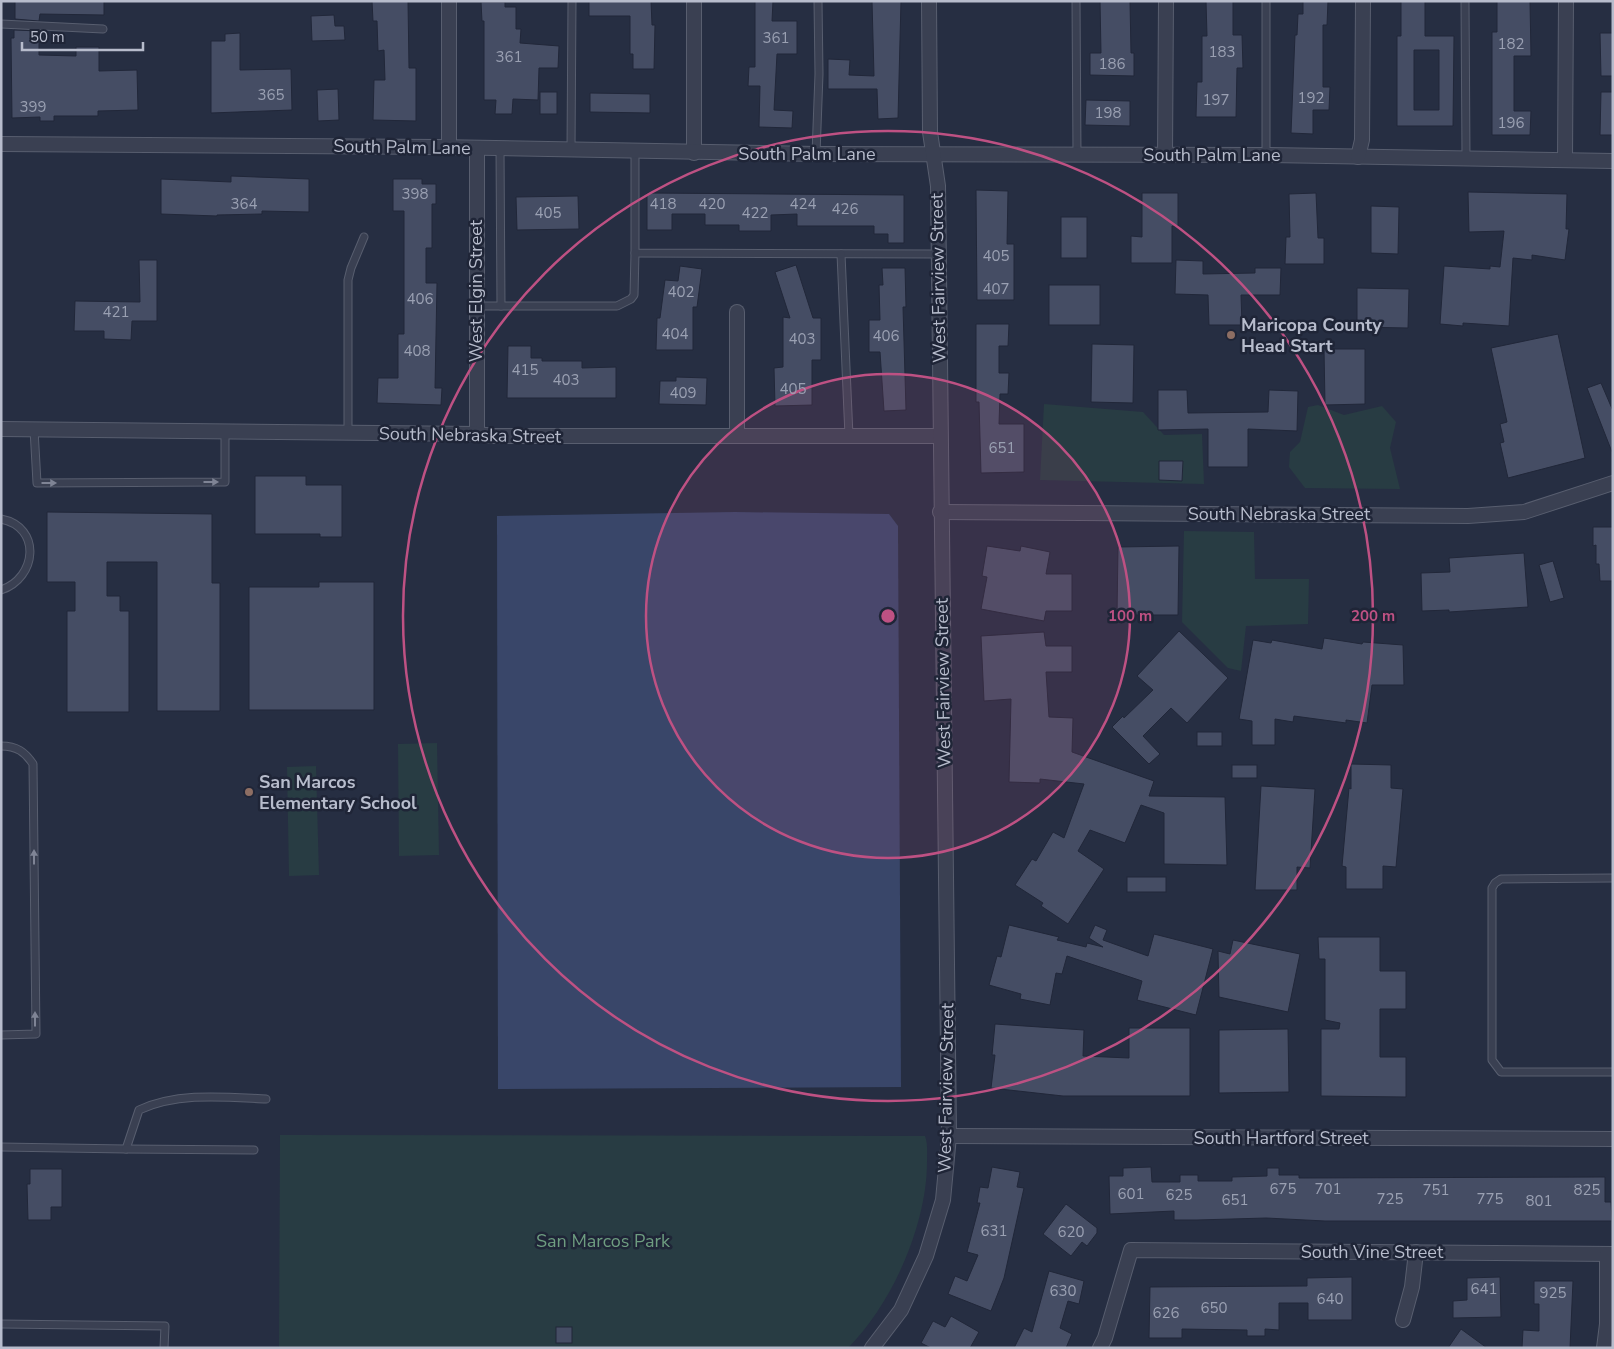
<svg xmlns="http://www.w3.org/2000/svg" width="1614" height="1349" font-family="'Nunito Sans',sans-serif">
	<style>
		.green { fill: #283c43 }
		.water { fill: #394669 }
		.building { fill: #454d64; stroke: #212739; fill-rule: evenodd }
		.lines { fill: none; stroke-linecap: round; stroke-linejoin: round }
		.lane-casing { stroke: #585e6f; stroke-width: 9 }
		.street-casing { stroke: #585e6f; stroke-width: 16 }
		.lane { stroke: #3a4052; stroke-width: 7 }
		.street { stroke: #3a4052; stroke-width: 14 }
		.oneway { fill: #7f8495 }
		.ring { fill: none; stroke: #be5183; stroke-width: 2.5 }
		.education-dot { fill: #8d6e63; stroke: #1f2537; stroke-width: 2 }
		.labels { text-anchor: middle; dominant-baseline: central; stroke-width: 5; stroke-linejoin: round; paint-order: stroke }
		.number-label { font-size: 15px; fill: #9aa0b2 }
		.street-label { font-size: 18px; fill: #b7bccc; stroke: #1f2537 }
		.poi-label { font-size: 18px; font-weight: bold; fill: #b7bccc; stroke: #1f2537; text-anchor: start }
		.park-label { font-size: 18px; fill: #6e9d80; stroke: #1f2537 }
		.centre { fill: #be5183; stroke: #1f2537; stroke-width: 2.5 }
		.ring-label { font-size: 15px; text-anchor: middle; font-weight: bold; fill: #be5183; stroke: #1f2537; stroke-width: 5; stroke-linejoin: round; paint-order: stroke }
	</style>
	<rect width="100%" height="100%" fill="#262e42"/>
	<g class="green">
		<polygon points="1044,404 1143,412 1164,435 1202,434 1204,484 1040,480"/>
		<polygon points="1318,405 1344,415 1382,406 1396,422 1390,448 1400,489 1305,488 1289,467 1290,452 1300,442 1308,407"/>
		<polygon points="1184,531 1254,532 1255,579 1309,579 1308,624 1246,626 1241,671 1228,668 1182,622"/>
		<polygon points="437,743 439,855 399,856 398,744"/>
		<polygon points="316,766 319,875 289,876 287,767"/>
		<path d="M280,1135l645,1c3,8 2,17 2,26 0,63 -35,142 -79,186h-569z"/>
	</g>
	<polygon class="water" points="735,512 889,514 898,526 901,1087 498,1089 497,516"/>
	<g class="building">
		<polygon points="15,1 104,1 104,15 40,14 39,21 15,19"/>
		<polygon points="372,1 408,1 409,68 416,68 416,121 373,120 374,80 385,80 384,50 378,51 377,21 373,21"/>
		<polygon points="589,1 651,1 652,25 655,25 654,69 633,69 633,54 630,54 630,16 589,16"/>
		<polygon points="755,1 773,1 772,21 797,21 797,54 777,54 774,110 793,111 792,128 759,127 760,86 748,86 749,67 755,67"/>
		<polygon points="872,1 901,1 898,118 878,119 877,89 828,89 828,59 850,60 849,75 874,76"/>
		<polygon points="1100,1 1130,1 1131,53 1134,53 1134,76 1090,75 1090,53 1101,53"/>
		<polygon points="1206,1 1233,1 1233,35 1242,35 1243,68 1237,68 1236,117 1196,117 1197,82 1202,82 1202,36 1207,36"/>
		<polygon points="1303,1 1328,1 1327,25 1323,25 1323,87 1330,87 1329,110 1313,110 1313,134 1291,133 1295,35 1297,35 1298,14 1303,14"/>
		<path d="M1401,1h24v35h29l-1,90h-56v-90h4zM1414,50h25v60h-25z"/>
		<polygon points="1497,1 1530,1 1531,56 1514,56 1514,111 1531,111 1530,135 1492,135 1492,32 1497,32"/>
		<polygon points="481,2 505,2 505,7 516,7 516,29 521,29 520,43 559,46 558,68 539,68 538,100 513,99 512,114 495,114 496,100 484,100 484,21 482,21"/>
		<polygon points="334,15 335,26 344,26 345,40 312,41 311,16"/>
		<polygon points="14,30 39,31 39,55 76,56 76,47 99,47 99,71 137,70 138,110 98,111 98,116 54,116 54,121 40,121 40,117 12,118 11,38 14,38"/>
		<polygon points="240,33 240,70 291,69 292,110 211,113 211,41 225,41 225,34"/>
		<polygon points="1600,33 1613,33 1613,76 1601,76"/>
		<polygon points="338,89 339,120 318,121 317,90"/>
		<rect x="540" y="92" width="17" height="22"/>
		<polygon points="1601,92 1613,92 1613,135 1600,135"/>
		<polygon points="590,93 650,94 650,113 590,112"/>
		<polygon points="1086,100 1130,101 1130,126 1085,125"/>
		<polygon points="231,176 309,179 309,212 262,211 262,214 217,215 217,216 161,214 161,179 231,182"/>
		<polygon points="393,179 422,179 422,184 436,184 436,204 432,204 432,248 426,248 426,283 437,283 435,388 442,388 441,405 377,403 378,378 398,378 398,334 404,334 404,211 393,211"/>
		<polygon points="976,190 1008,191 1007,244 1014,244 1014,300 977,300"/>
		<polygon points="1468,192 1567,194 1566,229 1569,229 1565,260 1532,255 1532,260 1513,258 1509,326 1463,323 1463,326 1440,324 1444,266 1490,269 1490,266 1500,267 1504,231 1469,232"/>
		<polygon points="647,193 904,195 904,243 888,243 888,234 874,234 874,226 797,226 797,214 771,215 771,231 739,231 739,225 705,225 705,214 672,214 672,230 647,230"/>
		<polygon points="1142,193 1178,193 1178,226 1172,226 1172,263 1131,263 1131,236 1142,237"/>
		<polygon points="1316,193 1318,238 1324,238 1324,264 1285,264 1286,237 1290,237 1289,194"/>
		<polygon points="578,196 579,229 517,230 516,197"/>
		<polygon points="1371,206 1399,207 1398,254 1371,253"/>
		<rect x="1061" y="217" width="26" height="41"/>
		<polygon points="139,260 157,260 157,321 132,321 131,340 104,339 104,331 74,331 75,301 140,302"/>
		<polygon points="1176,260 1203,261 1203,274 1255,273 1255,268 1281,268 1280,295 1241,295 1242,325 1209,325 1208,295 1175,294"/>
		<polygon points="796,265 813,318 821,318 821,360 812,360 812,405 775,406 774,368 783,367 783,317 790,318 775,272"/>
		<polygon points="680,266 702,269 697,307 693,307 693,350 656,350 657,318 660,318 665,280 678,281"/>
		<polygon points="882,268 905,268 906,307 903,307 906,410 884,411 880,352 869,352 869,320 880,320 879,285 883,285"/>
		<rect x="1049" y="285" width="51" height="40"/>
		<polygon points="1357,288 1409,289 1408,328 1357,327"/>
		<polygon points="976,324 1009,324 1008,346 999,346 999,373 1009,373 1008,394 1000,394 999,424 1024,424 1024,472 981,473 979,402 976,402"/>
		<polygon points="1558,334 1585,458 1508,478 1500,443 1504,442 1500,424 1507,422 1491,348"/>
		<polygon points="1092,344 1134,345 1133,403 1091,402"/>
		<polygon points="508,346 531,346 531,358 542,358 542,361 582,361 582,368 616,367 616,398 507,398"/>
		<polygon points="1324,349 1365,349 1365,404 1325,405"/>
		<polygon points="676,377 707,378 706,405 659,404 660,381 676,381"/>
		<polygon points="1601,383 1613,411 1612,452 1587,388"/>
		<polygon points="1158,390 1187,390 1188,413 1268,412 1269,390 1298,391 1297,431 1248,429 1248,467 1208,467 1208,429 1158,430"/>
		<polygon points="1159,461 1183,461 1182,481 1159,480"/>
		<polygon points="255,476 306,476 306,485 342,485 342,537 320,537 320,534 255,534"/>
		<polygon points="47,512 212,514 212,583 220,583 220,711 157,711 157,562 107,562 107,596 120,596 120,611 129,611 129,712 67,712 67,611 75,611 75,582 47,582"/>
		<polygon points="1593,527 1613,527 1613,581 1600,581 1599,564 1596,564 1596,545 1593,546"/>
		<polygon points="987,546 1020,551 1021,546 1050,552 1046,574 1072,574 1072,611 1046,611 1044,621 981,609 987,577 982,576"/>
		<polygon points="1179,546 1178,615 1117,615 1118,547"/>
		<polygon points="1524,553 1528,607 1449,612 1449,610 1422,611 1421,573 1450,572 1449,558"/>
		<polygon points="1553,561 1564,598 1550,602 1539,565"/>
		<polygon points="319,582 374,582 374,710 249,710 249,587 319,587"/>
		<polygon points="1179,631 1228,678 1187,723 1171,708 1143,736 1160,754 1149,764 1112,727 1123,716 1124,718 1153,690 1137,676"/>
		<polygon points="1044,632 1046,646 1072,646 1072,672 1046,672 1049,717 1073,718 1072,752 1154,781 1149,796 1225,797 1227,865 1164,864 1164,813 1141,805 1125,843 1090,830 1078,851 1104,869 1068,924 1041,906 1043,903 1015,885 1032,859 1036,861 1053,832 1064,838 1084,784 1040,779 1040,783 1009,782 1011,699 984,701 981,636"/>
		<polygon points="1324,638 1362,644 1363,642 1403,645 1404,685 1372,685 1367,723 1346,720 1346,723 1294,716 1293,722 1275,719 1275,745 1252,745 1252,721 1239,719 1253,640 1271,643 1272,640 1322,649"/>
		<rect x="1197" y="732" width="25" height="14"/>
		<polygon points="1351,764 1391,765 1391,788 1403,789 1396,867 1383,866 1383,889 1346,889 1346,867 1342,866 1349,788 1351,789"/>
		<rect x="1232" y="765" width="25" height="13"/>
		<polygon points="1261,786 1315,789 1310,868 1297,867 1297,890 1255,890"/>
		<rect x="1127" y="877" width="39" height="15"/>
		<polygon points="1009,925 1059,937 1057,940 1086,947 1087,943 1103,947 1089,938 1095,925 1107,930 1103,940 1148,956 1154,934 1213,949 1196,1015 1137,1000 1142,981 1067,956 1062,974 1056,973 1050,1005 1020,999 1021,994 989,985 997,956 1001,957"/>
		<polygon points="1318,937 1380,937 1380,971 1406,971 1406,1009 1380,1009 1380,1057 1406,1057 1406,1097 1321,1096 1321,1029 1339,1029 1340,1023 1325,1020 1325,959 1319,959"/>
		<polygon points="1233,940 1300,954 1288,1012 1219,997 1218,951 1230,954"/>
		<polygon points="995,1024 1084,1030 1083,1056 1129,1058 1129,1028 1190,1028 1190,1096 1063,1096 991,1088 995,1055 992,1055"/>
		<polygon points="1288,1029 1289,1092 1219,1093 1219,1030"/>
		<polygon points="992,1167 1020,1172 1017,1187 1024,1188 1004,1278 991,1311 948,1294 955,1276 967,1281 978,1255 967,1252 980,1203 977,1203 980,1187 988,1188"/>
		<polygon points="1151,1167 1152,1182 1180,1182 1180,1175 1198,1175 1198,1181 1232,1181 1232,1177 1267,1176 1267,1168 1279,1168 1279,1175 1299,1175 1299,1178 1605,1177 1605,1202 1611,1202 1612,1221 1325,1221 1266,1218 1197,1220 1174,1220 1174,1211 1110,1214 1109,1176 1123,1176 1123,1168"/>
		<polygon points="30,1169 62,1169 62,1207 51,1207 51,1220 28,1220 27,1184 30,1184"/>
		<polygon points="1066,1204 1097,1228 1097,1233 1087,1246 1082,1242 1071,1256 1043,1234"/>
		<polygon points="1049,1271 1084,1281 1079,1304 1068,1301 1060,1328 1072,1334 1066,1348 1014,1348 1024,1328 1032,1332"/>
		<polygon points="1352,1277 1352,1320 1308,1320 1308,1303 1279,1303 1279,1330 1265,1329 1265,1336 1247,1336 1247,1330 1182,1329 1182,1338 1149,1338 1150,1287 1307,1286 1307,1278"/>
		<polygon points="1500,1277 1501,1317 1453,1318 1453,1301 1467,1300 1467,1278"/>
		<polygon points="1534,1281 1573,1281 1570,1348 1522,1348 1523,1330 1539,1331 1539,1304 1534,1304"/>
		<polygon points="951,1316 979,1332 970,1348 931,1348 921,1343 933,1321 945,1327"/>
		<rect x="556" y="1327" width="16" height="16"/>
		<polygon points="1461,1329 1487,1348 1448,1348"/>
	</g>
	<g class="lines">
		<defs>
			<g id="lane">
				<polyline points="1076,1 1077,155"/>
				<polyline points="1465,1 1466,158"/>
				<polyline points="1,24 103,29"/>
				<polyline points="500,149 501,306"/>
				<polyline points="571,150 572,1"/>
				<polyline points="635,152 635,253 938,254"/>
				<polyline points="816,154 819,74 818,1"/>
				<polyline points="1266,155 1266,1"/>
				<polyline points="841,254 849,436"/>
				<polyline points="477,306 617,306 631,299 634,295 635,253"/>
				<polyline points="34,429 37,483 225,482 225,431"/>
				<polyline points="348,433 348,280 351,268 364,237"/>
				<path d="M1,519c41,8 36,59 0,71"/>
				<path d="M1,746c16,0 24,6 32,18l3,270 -35,1"/>
				<polyline points="1613,878 1501,879 1495,883 1492,888 1492,1060 1501,1072 1613,1072"/>
				<path d="M1,1147l125,2 13,-39c39,-18 85,-13 127,-11"/>
				<polyline points="126,1149 254,1150"/>
				<polyline points="1,1324 165,1326 164,1348"/>
			</g>
			<g id="street">
				<polyline points="449,1 449,147"/>
				<polyline points="694,1 694,153"/>
				<polyline points="1,144 437,147 816,154 1266,155 1613,161"/>
				<polyline points="477,148 477,434"/>
				<polyline points="1165,155 1166,1"/>
				<polyline points="1358,157 1362,140 1363,1"/>
				<polyline points="1565,159 1566,1"/>
				<polyline points="737,312 737,436"/>
				<polyline points="1,429 477,434 494,436 940,436"/>
				<polyline points="940,512 1468,516 1524,512 1613,483"/>
				<polyline points="949,1136 1613,1139"/>
				<polyline points="1403,1320 1412,1287 1416,1252"/>
				<polyline points="872,1348 901,1310 926,1256 943,1200 949,1136 938,186 930,132 929,1"/>
				<polyline points="1100,1348 1105,1338 1131,1250 1613,1254"/>
				<polyline points="1604,1348 1607,1324 1607,1254"/>
			</g>
		</defs>
		<use href="#lane" class="lane-casing"/>
		<use href="#street" class="street-casing"/>
		<use href="#lane" class="lane"/>
		<use href="#street" class="street"/>
	</g>
	<defs><path id="oneway-solid" d="M-6-.8H1V-3.2L6.5 0L1 3.2V.8H-6Z" transform="scale(1.25)"/></defs>
	<g class="oneway">
		<use href="#oneway-solid" transform="translate(211 482)"/>
		<use href="#oneway-solid" transform="translate(49 483)"/>
		<use href="#oneway-solid" transform="translate(34 857) rotate(-90)"/>
		<use href="#oneway-solid" transform="translate(35 1019) rotate(-90)"/>
	</g>
	<circle cx="888" cy="616" r="242" fill="#be5183" fill-opacity=".12"/>
	<g class="ring">
		<circle cx="888" cy="616" r="242"/>
		<circle cx="888" cy="616" r="485"/>
	</g>
	<g class="education-dot">
		<circle cx="1231" cy="335" r="5"/>
		<circle cx="249" cy="792" r="5"/>
	</g>
	<g class="labels">
		<g class="number-label">
			<text x="776" y="38">361</text>
			<text x="1511" y="44">182</text>
			<text x="1222" y="52">183</text>
			<text x="509" y="57">361</text>
			<text x="1112" y="64">186</text>
			<text x="271" y="95">365</text>
			<text x="1311" y="98">192</text>
			<text x="1216" y="100">197</text>
			<text x="33" y="107">399</text>
			<text x="1108" y="113">198</text>
			<text x="1511" y="123">196</text>
			<text x="415" y="194">398</text>
			<text x="244" y="204">364</text>
			<text x="663" y="204">418</text>
			<text x="712" y="204">420</text>
			<text x="803" y="204">424</text>
			<text x="845" y="209">426</text>
			<text x="548" y="213">405</text>
			<text x="755" y="213">422</text>
			<text x="996" y="256">405</text>
			<text x="996" y="289">407</text>
			<text x="681" y="292">402</text>
			<text x="420" y="299">406</text>
			<text x="116" y="312">421</text>
			<text x="675" y="334">404</text>
			<text x="886" y="336">406</text>
			<text x="802" y="339">403</text>
			<text x="417" y="351">408</text>
			<text x="525" y="370">415</text>
			<text x="566" y="380">403</text>
			<text x="793" y="389">405</text>
			<text x="683" y="393">409</text>
			<text x="1002" y="448">651</text>
			<text x="1283" y="1189">675</text>
			<text x="1328" y="1189">701</text>
			<text x="1436" y="1190">751</text>
			<text x="1587" y="1190">825</text>
			<text x="1131" y="1194">601</text>
			<text x="1179" y="1195">625</text>
			<text x="1390" y="1199">725</text>
			<text x="1490" y="1199">775</text>
			<text x="1235" y="1200">651</text>
			<text x="1539" y="1201">801</text>
			<text x="994" y="1231">631</text>
			<text x="1071" y="1232">620</text>
			<text x="1484" y="1289">641</text>
			<text x="1063" y="1291">630</text>
			<text x="1553" y="1293">925</text>
			<text x="1330" y="1299">640</text>
			<text x="1214" y="1308">650</text>
			<text x="1166" y="1313">626</text>
		</g>
		<g class="street-label">
			<text transform="translate(402 147) rotate(1)">South Palm Lane</text>
			<text x="807" y="154">South Palm Lane</text>
			<text x="1212" y="155">South Palm Lane</text>
			<text transform="translate(938 278) rotate(-91)">West Fairview Street</text>
			<text transform="translate(476 291) rotate(-90)">West Elgin Street</text>
			<text transform="translate(470 435) rotate(1)">South Nebraska Street</text>
			<text x="1279" y="514">South Nebraska Street</text>
			<text transform="translate(943 683) rotate(-91)">West Fairview Street</text>
			<text transform="translate(946 1088) rotate(-89)">West Fairview Street</text>
			<text x="1281" y="1138">South Hartford Street</text>
			<text x="1372" y="1252">South Vine Street</text>
		</g>
		<g class="poi-label">
			<text x="1241" y="325">Maricopa County<tspan x="1241" dy="21">Head Start</tspan></text>
			<text x="259" y="782">San Marcos<tspan x="259" dy="21">Elementary School</tspan></text>
		</g>
		<g class="park-label">
			<text x="603" y="1241">San Marcos Park</text>
		</g>
	</g>
	<circle cx="888" cy="616" r="8" class="centre"/>
	<g class="ring-label">
		<text x="1130" y="621">100 m</text>
		<text x="1373" y="621">200 m</text>
	</g>
	<rect width="1614" height="1349" fill="none" stroke="#b7bccc" stroke-width="5"/>
	<path d="M22 42v8h121v-8" fill="none" stroke="#b7bccc" stroke-width="2.5"/>
	<text x="30" y="42" font-size="15" fill="#b7bccc" stroke="#1f2537" stroke-width="4" paint-order="stroke">50 m</text>
</svg>
